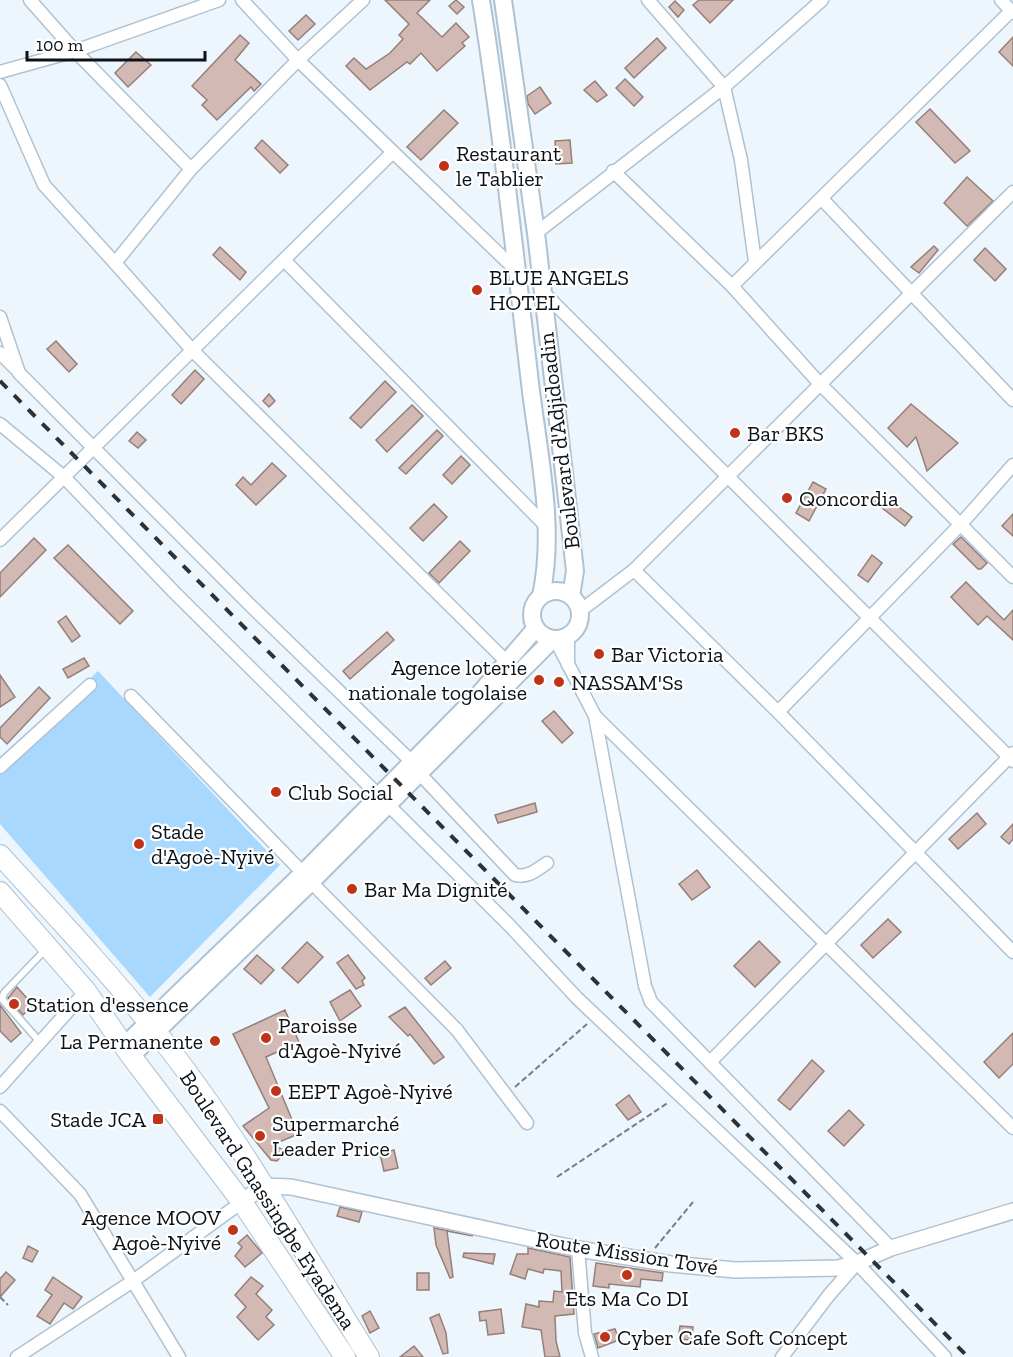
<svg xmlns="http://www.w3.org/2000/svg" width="1013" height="1357" font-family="'Zilla Slab',serif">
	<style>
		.pitch { fill: #a8d8fe }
		.building { fill: #d2b9b3; stroke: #967f79; stroke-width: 1.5 }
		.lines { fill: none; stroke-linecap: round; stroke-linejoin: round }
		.service-casing { stroke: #afc2d2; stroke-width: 9 }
		.minor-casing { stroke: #afc2d2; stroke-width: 15 }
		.tertiary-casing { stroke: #afc2d2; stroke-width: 18 }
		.secondary-casing { stroke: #afc2d2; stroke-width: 20 }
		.trunk-casing { stroke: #afc2d2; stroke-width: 22 }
		.path { stroke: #777f85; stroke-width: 2; stroke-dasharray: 6 3; stroke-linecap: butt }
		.service { stroke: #fff; stroke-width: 6 }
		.minor { stroke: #fff; stroke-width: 12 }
		.tertiary { stroke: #fff; stroke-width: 15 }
		.secondary { stroke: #fff; stroke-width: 16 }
		.trunk { stroke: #fff; stroke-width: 20 }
		.rail { stroke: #2b3238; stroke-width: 4; stroke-dasharray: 10 10; stroke-linecap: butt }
		.poi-dot { fill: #bf3419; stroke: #fff; stroke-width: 2 }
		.labels { text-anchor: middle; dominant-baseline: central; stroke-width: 4.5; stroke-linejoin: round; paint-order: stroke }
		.poi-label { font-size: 22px; fill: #0b1218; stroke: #fff; text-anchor: start }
		.street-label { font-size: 22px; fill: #0b1218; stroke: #fff }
	</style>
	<rect width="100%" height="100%" fill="#eef6fd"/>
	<polygon class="pitch" points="98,671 280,865 150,997 0,824 0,765"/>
	<g class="building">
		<polygon points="385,0 430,0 417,13 442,37 456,23 469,37 462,43 465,46 437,71 421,53 410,64 407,62 370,90 346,66 354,58 366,69 390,53 403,39 399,35 409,24"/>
		<polygon points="456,0 464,7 457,14 449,6"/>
		<polygon points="699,0 733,0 710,23 693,5"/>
		<polygon points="675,1 684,10 678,17 669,7"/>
		<polygon points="306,15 315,24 298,40 289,31"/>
		<polygon points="240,35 249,43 235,60 261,84 254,91 251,87 217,120 202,105 207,100 192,86"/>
		<polygon points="1013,37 1013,66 999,52"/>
		<polygon points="657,38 666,48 634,78 625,68"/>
		<polygon points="136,52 151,65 128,87 115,73"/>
		<polygon points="625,79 643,97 634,106 616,88"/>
		<polygon points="595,81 607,95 597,102 584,90"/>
		<polygon points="540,87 551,103 535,114 528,104 527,96"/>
		<polygon points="930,109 970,151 955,163 916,122"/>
		<polygon points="444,110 458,123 421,160 407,147"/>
		<polygon points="262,140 288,165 280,173 255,148"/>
		<polygon points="570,140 572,163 556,164 555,141"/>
		<polygon points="967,177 993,201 967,226 944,203"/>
		<polygon points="934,246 938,250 919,273 911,267"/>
		<polygon points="220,247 246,272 240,280 213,255"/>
		<polygon points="985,248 1006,269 995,281 974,260"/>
		<polygon points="56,341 77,364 69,372 47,349"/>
		<polygon points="195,370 204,379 181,404 172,395"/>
		<polygon points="385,381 396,392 361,428 350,418"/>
		<polygon points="269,394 275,401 269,407 263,401"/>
		<polygon points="911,404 958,443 927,471 916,437 907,447 888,428"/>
		<polygon points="412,405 423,416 387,452 376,440"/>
		<polygon points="437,430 443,436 406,474 399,468"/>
		<polygon points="137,432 146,440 138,448 129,441"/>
		<polygon points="461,456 470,465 452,484 443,475"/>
		<polygon points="272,463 286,476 256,505 236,485 243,477 251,485"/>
		<polygon points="813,482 826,489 809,521 796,513"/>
		<polygon points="882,494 912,517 905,526 872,500"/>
		<polygon points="434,504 447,517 423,541 410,528"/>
		<polygon points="1013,514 1013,536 1002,526"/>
		<polygon points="961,537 987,563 981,569 978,569 953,544"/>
		<polygon points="34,538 46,550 0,597 0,573"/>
		<polygon points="460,541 470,551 439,583 429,573"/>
		<polygon points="68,545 133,611 120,624 54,558"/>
		<polygon points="872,555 882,563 868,582 858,575"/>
		<polygon points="966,582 1004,620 1013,610 1013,640 987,616 978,625 951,597"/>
		<polygon points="66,616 80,636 72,642 58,622"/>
		<polygon points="387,632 394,640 350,679 343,671"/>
		<polygon points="84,658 89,666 68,678 63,669"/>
		<polygon points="0,675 15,697 0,707"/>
		<polygon points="39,687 50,698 7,744 0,737 0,728"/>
		<polygon points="554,711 573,733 562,743 542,721"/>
		<polygon points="535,803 537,812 498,823 495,815"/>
		<polygon points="977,813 986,824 958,849 949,839"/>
		<polygon points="1013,824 1013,839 1009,844 1001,837"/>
		<polygon points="697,870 710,887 692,900 679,884"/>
		<polygon points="888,919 901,932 873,958 861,945"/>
		<polygon points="759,941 780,962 755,987 734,966"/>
		<polygon points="307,942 323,957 298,983 282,968"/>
		<polygon points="257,955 274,970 261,984 244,969"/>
		<polygon points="348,955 365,978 362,981 364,985 356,989 337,963"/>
		<polygon points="445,961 451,968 431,985 425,978"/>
		<polygon points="17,987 33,1005 23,1015 8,998"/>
		<polygon points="350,990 361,1006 340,1021 330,1002"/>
		<polygon points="0,1005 21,1033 11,1042 0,1031"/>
		<polygon points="405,1007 444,1057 434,1064 410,1034 408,1036 389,1017"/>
		<polygon points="285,1010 299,1042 266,1057 298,1134 272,1145 286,1151 277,1161 271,1160 243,1126 269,1108 233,1034"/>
		<polygon points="1013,1033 1013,1064 999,1078 984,1062"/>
		<polygon points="812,1060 824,1071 790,1110 778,1100"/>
		<polygon points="629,1095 641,1112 628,1120 616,1105"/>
		<polygon points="849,1110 864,1125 844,1146 828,1131"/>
		<polygon points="394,1150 398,1168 384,1171 380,1154"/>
		<polygon points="340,1207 362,1212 359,1222 337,1216"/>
		<polygon points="434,1228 473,1236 447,1231 453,1277 450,1278 436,1245"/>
		<polygon points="247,1235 262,1253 245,1267 235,1256 242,1247 238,1243"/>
		<polygon points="28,1246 38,1251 32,1262 23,1258"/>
		<polygon points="528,1248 570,1257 574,1314 555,1316 556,1341 560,1357 545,1357 541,1330 522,1327 526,1304 539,1307 539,1301 553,1302 554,1291 562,1292 561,1271 544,1269 543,1273 528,1269 525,1279 510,1274 517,1254 528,1254"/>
		<polygon points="464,1253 495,1254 493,1264 463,1257"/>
		<polygon points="596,1263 663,1273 662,1281 641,1279 640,1287 609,1284 609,1288 593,1286"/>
		<polygon points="6,1272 15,1280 0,1297 0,1279"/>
		<rect x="417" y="1273" width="12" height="17"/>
		<polygon points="53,1277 82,1297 73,1309 64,1303 50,1324 37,1316 52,1295 45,1290"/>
		<polygon points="251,1277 263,1286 256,1294 272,1310 266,1317 274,1325 258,1340 237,1317 246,1307 235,1295"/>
		<polygon points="501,1309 504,1333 488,1335 486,1320 480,1321 479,1312"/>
		<polygon points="370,1311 379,1328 370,1333 362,1316"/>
		<polygon points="439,1314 446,1333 448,1353 443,1354 430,1318"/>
		<polygon points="680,1326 693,1327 692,1340 678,1339"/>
		<polygon points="615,1329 619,1340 598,1348 594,1334"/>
		<polygon points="414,1346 423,1357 400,1357"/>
	</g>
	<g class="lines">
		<defs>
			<polyline id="service" points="40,1042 2,999 4,993 46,949"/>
			<g id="minor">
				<polyline points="30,0 75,51 191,169"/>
				<polyline points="242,0 298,60 393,152"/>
				<polyline points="363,0 298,60 191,169 115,263 192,350 508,663"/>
				<polyline points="648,0 724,87 741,160 755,262"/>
				<polyline points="1001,0 1013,13"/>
				<polyline points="0,72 75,51 219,0"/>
				<polyline points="0,85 44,185 115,263"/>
				<polyline points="613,171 732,286 820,384 1013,577"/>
				<polyline points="822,199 1013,400"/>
				<polyline points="536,233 724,87 822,0"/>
				<polyline points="284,260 546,526"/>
				<polyline points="732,286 1011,11"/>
				<polyline points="542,291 1013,761"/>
				<polyline points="0,317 19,373 249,604 412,762"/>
				<polyline points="0,353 16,369"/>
				<polyline points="0,424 64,477 174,592 510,926 577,998 857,1263 945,1357"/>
				<polyline points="0,540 393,152 517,271"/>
				<polyline points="634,570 778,712 1013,952"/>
				<polyline points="580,611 634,570 1013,192"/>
				<polyline points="555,639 595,716 645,986 651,1002 891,1248"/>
				<polyline points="568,665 568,635"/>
				<polyline points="131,696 303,873"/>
				<polyline points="778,712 961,524 1013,465"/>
				<polyline points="595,716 1013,1128"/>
				<polyline points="0,767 90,685"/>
				<path d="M419,773l96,102c13,3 21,-5 32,-12"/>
				<polyline points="311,882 457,1030 527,1123"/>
				<polyline points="711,1061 1013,753"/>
				<polyline points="0,1087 86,991"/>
				<polyline points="0,1111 80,1194 179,1357"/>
				<polyline points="578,1249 585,1333 592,1357"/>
				<polyline points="17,1357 133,1281 242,1202"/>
				<polyline points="782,1357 829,1295 857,1263"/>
			</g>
			<polyline id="tertiary" points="242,1202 263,1186 291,1187 578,1249 671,1264 735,1270 838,1268 857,1263 891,1248 1013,1211"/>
			<g id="secondary">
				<path d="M481,0c20,127 34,255 49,383 8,69 26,144 11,213"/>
				<polyline points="503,0 536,233 566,490 575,571 571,596"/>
				<circle cx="556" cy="615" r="24"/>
				<polyline points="124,1046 303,873 480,693 536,628"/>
				<polyline points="131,1056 311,882 553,639"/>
			</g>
			<g id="trunk">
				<path d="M0,855c53,58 108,116 157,178 80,100 144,215 212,324"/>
				<polyline points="0,892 86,991 131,1056 242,1202 345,1357"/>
			</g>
		</defs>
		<use href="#service" class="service-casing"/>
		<use href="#minor" class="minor-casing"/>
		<use href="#tertiary" class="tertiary-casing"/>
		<use href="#secondary" class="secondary-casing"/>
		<use href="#trunk" class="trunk-casing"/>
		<g class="path">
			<polyline points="515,1087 587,1024"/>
			<polyline points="557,1177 669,1102"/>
			<polyline points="655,1248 693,1202"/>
			<polyline points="0,1297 8,1305"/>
		</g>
		<use href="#service" class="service"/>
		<use href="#minor" class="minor"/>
		<use href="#tertiary" class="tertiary"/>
		<use href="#secondary" class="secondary"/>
		<use href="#trunk" class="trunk"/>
		<polyline class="rail" points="0,381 968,1357"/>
	</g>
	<g class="poi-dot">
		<circle cx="444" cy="166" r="6"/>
		<circle cx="477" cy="290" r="6"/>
		<circle cx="735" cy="433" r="6"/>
		<circle cx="787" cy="498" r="6"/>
		<circle cx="599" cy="654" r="6"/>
		<circle cx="539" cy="680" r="6"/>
		<circle cx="559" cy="682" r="6"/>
		<circle cx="276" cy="792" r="6"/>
		<circle cx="139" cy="844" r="6"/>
		<circle cx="352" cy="889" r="6"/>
		<circle cx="14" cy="1004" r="6"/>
		<circle cx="266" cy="1038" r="6"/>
		<circle cx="215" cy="1041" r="6"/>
		<circle cx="276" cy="1091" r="6"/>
		<rect x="152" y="1113" width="12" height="12" rx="3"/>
		<circle cx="260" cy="1136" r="6"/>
		<circle cx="233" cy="1230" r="6"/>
		<circle cx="627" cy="1275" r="6"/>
		<circle cx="605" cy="1337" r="6"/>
	</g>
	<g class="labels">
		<g class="poi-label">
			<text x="456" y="153">Restaurant<tspan x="456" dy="25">le Tablier</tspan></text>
			<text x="489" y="277">BLUE ANGELS<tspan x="489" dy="25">HOTEL</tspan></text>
			<text x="747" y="433">Bar BKS</text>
			<text x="799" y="498">Qoncordia</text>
			<text x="611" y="654">Bar Victoria</text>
			<text x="527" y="667" text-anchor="end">Agence loterie<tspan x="527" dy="25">nationale togolaise</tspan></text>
			<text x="571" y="682">NASSAM'Ss</text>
			<text x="288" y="792">Club Social</text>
			<text x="151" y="831">Stade<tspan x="151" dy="25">d'Agoè-Nyivé</tspan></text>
			<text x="364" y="889">Bar Ma Dignité</text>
			<text x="26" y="1004">Station d'essence</text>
			<text x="278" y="1025">Paroisse<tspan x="278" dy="25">d'Agoè-Nyivé</tspan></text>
			<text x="203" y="1041" text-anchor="end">La Permanente</text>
			<text x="288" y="1091">EEPT Agoè-Nyivé</text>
			<text x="146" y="1119" text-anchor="end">Stade JCA</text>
			<text x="272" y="1123">Supermarché<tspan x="272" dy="25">Leader Price</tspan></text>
			<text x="221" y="1217" text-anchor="end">Agence MOOV<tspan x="221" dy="25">Agoè-Nyivé</tspan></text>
			<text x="627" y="1298" text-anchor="middle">Ets Ma Co DI</text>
			<text x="617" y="1337">Cyber Cafe Soft Concept</text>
		</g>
		<g class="street-label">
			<text transform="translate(559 441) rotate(-97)">Boulevard d'Adjidoadin</text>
			<text transform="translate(268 1200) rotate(57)">Boulevard Gnassingbe Eyadema</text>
			<text transform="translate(627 1253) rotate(9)">Route Mission Tové</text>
		</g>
	</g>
	<path d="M27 51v9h178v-9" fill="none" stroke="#0b1218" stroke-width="3"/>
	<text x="36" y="51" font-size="18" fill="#0b1218" stroke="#ffffff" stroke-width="4.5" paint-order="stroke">100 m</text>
</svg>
